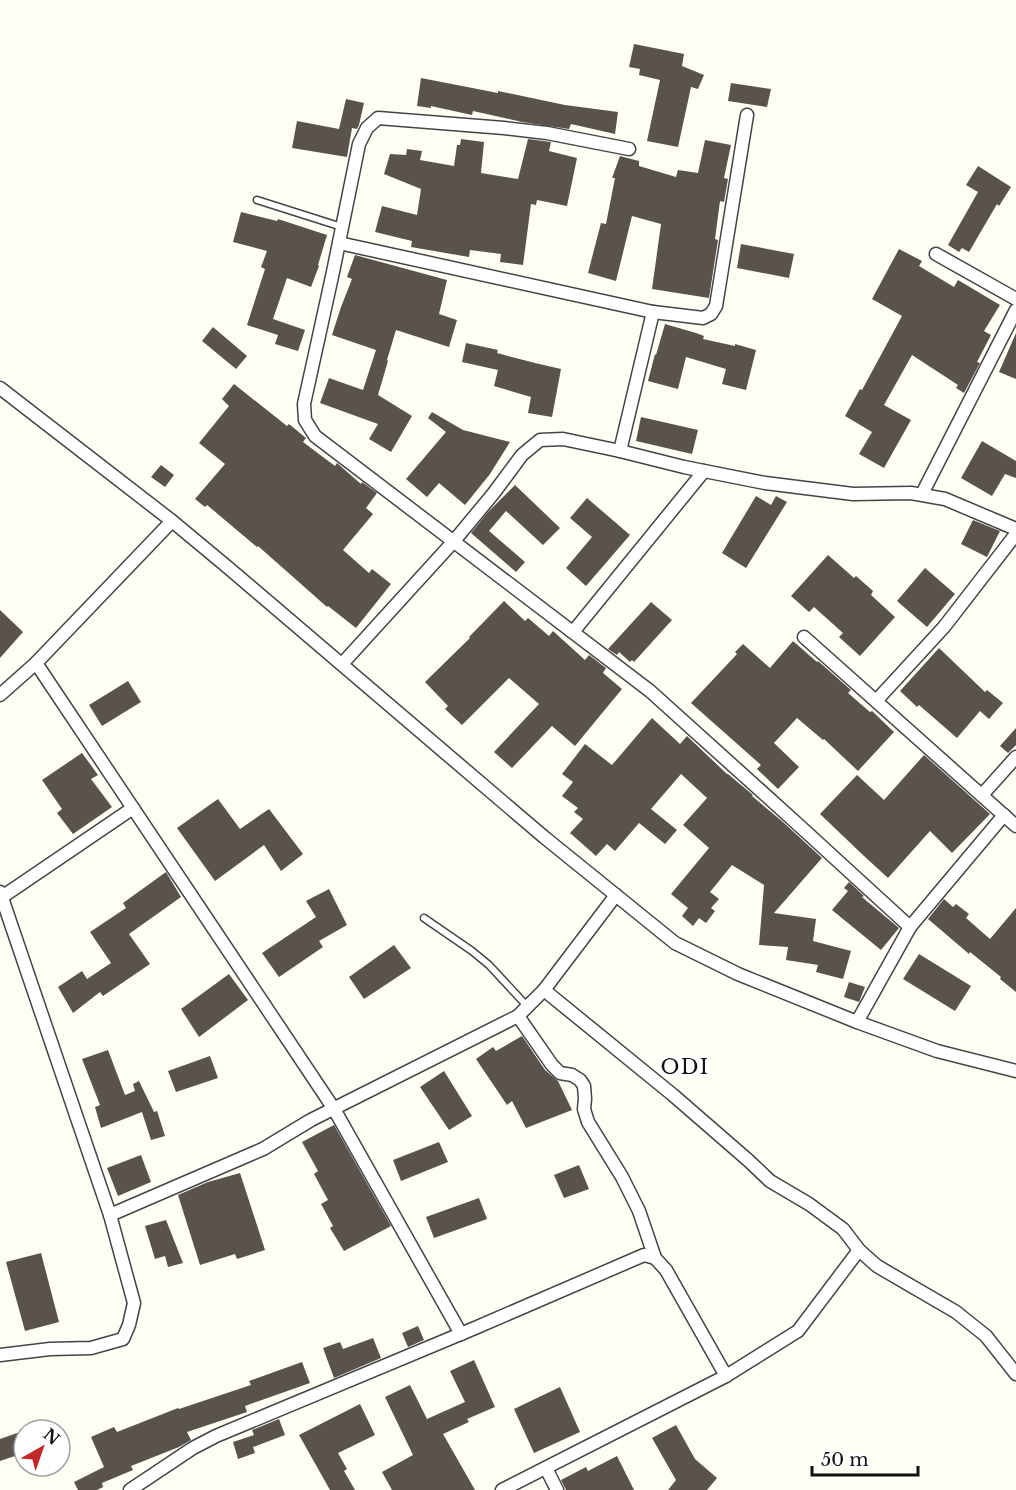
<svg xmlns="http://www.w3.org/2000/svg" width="1016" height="1490" font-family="'Libre Baskerville',serif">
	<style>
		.building { fill: #5a534d }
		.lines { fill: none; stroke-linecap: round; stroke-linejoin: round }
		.lane-casing { stroke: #444; stroke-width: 9 }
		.street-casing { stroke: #444; stroke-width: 15 }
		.lane { stroke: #fff; stroke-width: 6 }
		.street { stroke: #fff; stroke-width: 12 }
		.labels { text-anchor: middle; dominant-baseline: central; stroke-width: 6; stroke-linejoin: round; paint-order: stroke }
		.quarter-label { font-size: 20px; letter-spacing: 1.5px; fill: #111; stroke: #fff }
	</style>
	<rect width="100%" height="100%" fill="#fffef5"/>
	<g class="building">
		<polygon points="634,44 684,54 682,66 704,75 698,89 691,87 678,147 647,141 660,80 639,75 640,69 629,67"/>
		<polygon points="421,78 498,93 498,91 565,105 618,112 615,134 571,124 569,129 522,122 473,111 472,115 431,106 431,108 417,106"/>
		<polygon points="731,83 771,89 767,107 728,101"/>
		<polygon points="346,99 364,103 359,125 357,129 352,128 347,157 292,148 297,121 339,129"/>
		<polygon points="461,139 484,142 481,173 518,179 528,139 551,142 549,151 577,158 567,206 537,200 536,205 531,204 523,265 500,262 501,254 470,250 469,257 411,247 412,241 375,232 382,206 417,215 421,189 384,174 390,154 406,155 407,149 422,151 420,160 454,166 457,145 460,145"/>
		<polygon points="705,140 731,145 724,178 728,179 724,202 720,201 715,239 718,240 709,298 652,289 661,224 632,216 616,281 588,273 601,223 606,224 615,178 612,178 620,156 639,161 639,166 676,177 678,170 698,173"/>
		<polygon points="978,166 1011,187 999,206 997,204 969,252 962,248 959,252 948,245 978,192 966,185"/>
		<polygon points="241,212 277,221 278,219 327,235 318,265 319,266 311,287 287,278 273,319 305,330 298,351 275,344 278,335 247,325 265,269 261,267 267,251 233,242"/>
		<polygon points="741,244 794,254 789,278 737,268"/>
		<polygon points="899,249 922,261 919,266 954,287 958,280 1000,305 984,331 991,335 977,362 980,363 964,393 956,388 958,385 912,355 884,405 911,420 884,468 859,454 872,432 845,416 860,389 862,390 902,316 872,299"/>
		<polygon points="355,255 447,280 439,314 457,320 449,347 396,330 387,360 388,361 378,395 412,416 391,452 369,439 378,424 320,403 329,378 363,390 376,350 332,335 341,307 352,279 347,277"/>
		<polygon points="665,324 696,333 704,336 703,339 735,346 735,344 756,350 746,390 722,384 726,369 686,357 678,389 648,381 655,354 656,355"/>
		<polygon points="213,327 247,356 236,369 202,341"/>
		<polygon points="1016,333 1016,379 999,372"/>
		<polygon points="466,343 498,350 497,353 535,363 561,369 552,417 528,413 531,397 494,386 498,370 462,362"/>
		<polygon points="234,384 287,426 289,424 306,438 303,442 335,466 337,463 361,484 362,482 377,493 366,508 373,514 343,550 369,573 372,569 391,584 356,628 328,606 327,607 258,546 257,547 207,505 205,507 195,499 225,464 199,443 229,406 222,399"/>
		<polygon points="432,412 463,430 510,442 490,474 465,505 439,483 427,497 406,479 446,432 428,418"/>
		<polygon points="641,417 698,430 692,454 636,441"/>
		<polygon points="982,441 1016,461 1016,478 1005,474 992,496 961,478"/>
		<polygon points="161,465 174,475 165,487 151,477"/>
		<polygon points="515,485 560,528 543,545 506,511 489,531 525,562 516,572 471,533 488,512"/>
		<polygon points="756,496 771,505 776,496 787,502 746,568 722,553"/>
		<polygon points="587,498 630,535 586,586 566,568 592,537 570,518"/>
		<polygon points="973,520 1000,531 987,557 961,544"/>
		<polygon points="828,555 854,578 856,576 873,591 871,595 895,617 860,656 839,637 843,633 814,607 809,612 791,596"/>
		<polygon points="925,568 955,594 927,627 897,601"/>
		<polygon points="504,601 525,621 528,618 549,636 553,631 585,660 589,655 606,668 603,673 622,689 575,746 552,726 512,768 494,752 539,704 509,678 462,725 445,709 448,706 425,682 470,638 469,637"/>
		<polygon points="651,602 672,620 634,662 632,660 630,662 619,652 617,655 608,649"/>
		<polygon points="0,610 23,632 0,658"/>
		<polygon points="793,641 817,662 818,661 851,690 848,693 870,712 872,711 894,732 858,771 824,739 823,740 797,718 774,743 799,767 778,789 757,769 761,765 691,703 737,654 735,652 743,644 770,668"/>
		<polygon points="939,648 985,692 987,690 1003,703 989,719 980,711 957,738 919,705 917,707 900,691"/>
		<polygon points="128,681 141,702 102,726 89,705"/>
		<polygon points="652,718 680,744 687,736 727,774 728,774 753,795 752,796 783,822 822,858 774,913 816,919 813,941 851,951 843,979 816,972 818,965 786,960 788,947 759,945 764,885 732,865 710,892 719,899 711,908 715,911 706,923 699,918 693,926 682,916 688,908 671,894 709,848 683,825 707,798 681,774 651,809 677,830 665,844 639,823 615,851 607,844 596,856 570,833 583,819 574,812 578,808 562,796 573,782 562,774 585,744 612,765"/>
		<polygon points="1016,728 1016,745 1008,753 1000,746"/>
		<polygon points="82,753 98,775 91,779 112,807 73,834 57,813 62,809 42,780"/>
		<polygon points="924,755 990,814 952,853 930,831 888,878 864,856 820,814 857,775 884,800"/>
		<polygon points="218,799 240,829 269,809 303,854 281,871 264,845 215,881 177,828"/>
		<polygon points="166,872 181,897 129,934 150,964 103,996 100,992 73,1013 58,987 82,971 87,979 111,963 90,932 126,908 123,903"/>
		<polygon points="849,882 864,896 862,897 899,928 881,950 832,910 848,891 844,888"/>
		<polygon points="329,889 347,925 319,941 323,947 279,977 262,953 316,917 306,901"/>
		<polygon points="944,899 953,907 956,904 969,914 966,918 990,939 1016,908 1016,992 1000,979 1001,977 970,952 969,954 928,919"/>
		<polygon points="394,945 411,968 364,999 349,977"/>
		<polygon points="919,954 971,986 955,1011 903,979"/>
		<polygon points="229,974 248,1000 199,1037 181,1009"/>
		<polygon points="849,982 865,987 859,1002 844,997"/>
		<polygon points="522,1036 545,1070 558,1081 572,1110 526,1128 512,1101 507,1105 476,1059 493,1047 496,1051"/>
		<polygon points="108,1050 125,1095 135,1091 133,1084 139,1081 154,1112 157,1111 165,1136 151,1140 142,1112 101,1128 95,1107 100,1105 82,1059"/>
		<polygon points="210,1056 218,1078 176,1092 168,1071"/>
		<polygon points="444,1071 472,1116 449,1130 420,1087"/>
		<polygon points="334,1125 391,1226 344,1251 330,1228 333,1226 321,1204 328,1200 314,1174 318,1171 302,1142"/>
		<polygon points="439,1142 448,1162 401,1181 393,1160"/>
		<polygon points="141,1155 151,1182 118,1196 107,1168"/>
		<polygon points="579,1165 589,1189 564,1198 554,1175"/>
		<polygon points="240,1173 265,1250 237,1259 235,1254 200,1265 178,1195 208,1182"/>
		<polygon points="479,1198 487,1219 434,1238 426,1217"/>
		<polygon points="166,1220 183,1263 168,1267 165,1256 155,1259 145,1226"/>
		<polygon points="41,1253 59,1322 25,1331 6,1262"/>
		<polygon points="418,1326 424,1340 408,1347 402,1333"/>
		<polygon points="373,1338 381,1358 334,1378 323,1348 340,1342 343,1349"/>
		<polygon points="474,1360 495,1407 467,1419 469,1422 443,1434 475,1490 392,1490 382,1472 413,1455 385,1397 410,1385 427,1419 465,1402 450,1371"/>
		<polygon points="302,1362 310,1383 245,1406 247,1412 187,1432 191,1440 179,1447 131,1466 133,1470 102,1483 103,1487 97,1490 78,1490 74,1482 104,1467 91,1437 114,1427 117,1432 178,1408 179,1409 251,1385 249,1381"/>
		<polygon points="560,1387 580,1432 534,1453 514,1409"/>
		<polygon points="360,1404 375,1435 338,1453 347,1469 344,1471 355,1490 330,1490 299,1435"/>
		<polygon points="279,1419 285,1435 253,1447 255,1453 238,1459 233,1442 254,1435 252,1430"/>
		<polygon points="676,1425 695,1459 717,1478 707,1490 668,1490 676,1480 652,1438"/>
		<polygon points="20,1432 24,1443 24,1453 0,1461 0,1439"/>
		<polygon points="617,1456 634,1490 566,1490 561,1480 586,1467 588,1471"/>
	</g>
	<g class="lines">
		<defs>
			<g id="lane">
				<polyline points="257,200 342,227"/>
				<polyline points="424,918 472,951 489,965 527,1006"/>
			</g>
			<g id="street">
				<polyline points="629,149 547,133 504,128 378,118 367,128 359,144 333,272 304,404 305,420 315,436 650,691 792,819 910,927"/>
				<polyline points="339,243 653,312 703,318 711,314 716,306 747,115"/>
				<polyline points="936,254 1016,299"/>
				<polyline points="0,388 172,521 225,565 544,837 675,943 738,974 857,1022 937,1051 1016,1071"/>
				<polyline points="620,451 653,312"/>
				<polyline points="922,494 1016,310"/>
				<polyline points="573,632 704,471"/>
				<polyline points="804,637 1016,826"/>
				<polyline points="36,663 334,1109 461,1334"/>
				<polyline points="342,664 454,541 493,494 522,455 540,440 563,439 620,451 684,467 765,483 853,494 911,493 945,499 1016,529"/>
				<polyline points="0,695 36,663 172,521"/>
				<polyline points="876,701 944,627 1016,534"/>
				<polyline points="982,795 1016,757"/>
				<polyline points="0,892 110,1215 134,1303 129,1325 123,1339 91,1348 50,1349 0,1355"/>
				<polyline points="2,897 133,808"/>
				<polyline points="544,990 673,1095 749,1161 770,1181 809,1204 843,1229 859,1250 877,1266 956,1312 986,1336 1016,1374"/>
				<polyline points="518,1016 552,1065 560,1073 572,1075 580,1080 584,1086 585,1099 584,1109 588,1122 622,1177 639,1211 655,1258 666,1270 726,1376"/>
				<polyline points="857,1022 910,927 1004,815"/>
				<polyline points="110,1215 263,1149 311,1120 518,1016 544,990 616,895"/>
				<polyline points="546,1468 557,1490"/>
				<polyline points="130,1490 193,1448 216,1436 475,1328 644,1255 655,1258"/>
				<polyline points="502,1490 726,1376 798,1331 859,1250"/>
			</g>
		</defs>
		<use href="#lane" class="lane-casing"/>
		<use href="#street" class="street-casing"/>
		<use href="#lane" class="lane"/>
		<use href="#street" class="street"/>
	</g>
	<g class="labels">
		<g class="quarter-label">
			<text x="685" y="1067">ODI</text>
		</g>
	</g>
	<g transform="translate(42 1448) rotate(40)"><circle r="28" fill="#ffffff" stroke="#a0a0a0" stroke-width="1.5"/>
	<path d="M0-4.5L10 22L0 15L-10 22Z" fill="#c12a29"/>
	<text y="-9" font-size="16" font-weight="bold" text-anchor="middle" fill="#111111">N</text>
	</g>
	<path d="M812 1466v9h106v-9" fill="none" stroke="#111111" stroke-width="3"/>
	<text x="821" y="1466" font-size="18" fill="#111111" stroke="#ffffff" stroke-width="4.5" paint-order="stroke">50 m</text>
</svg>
